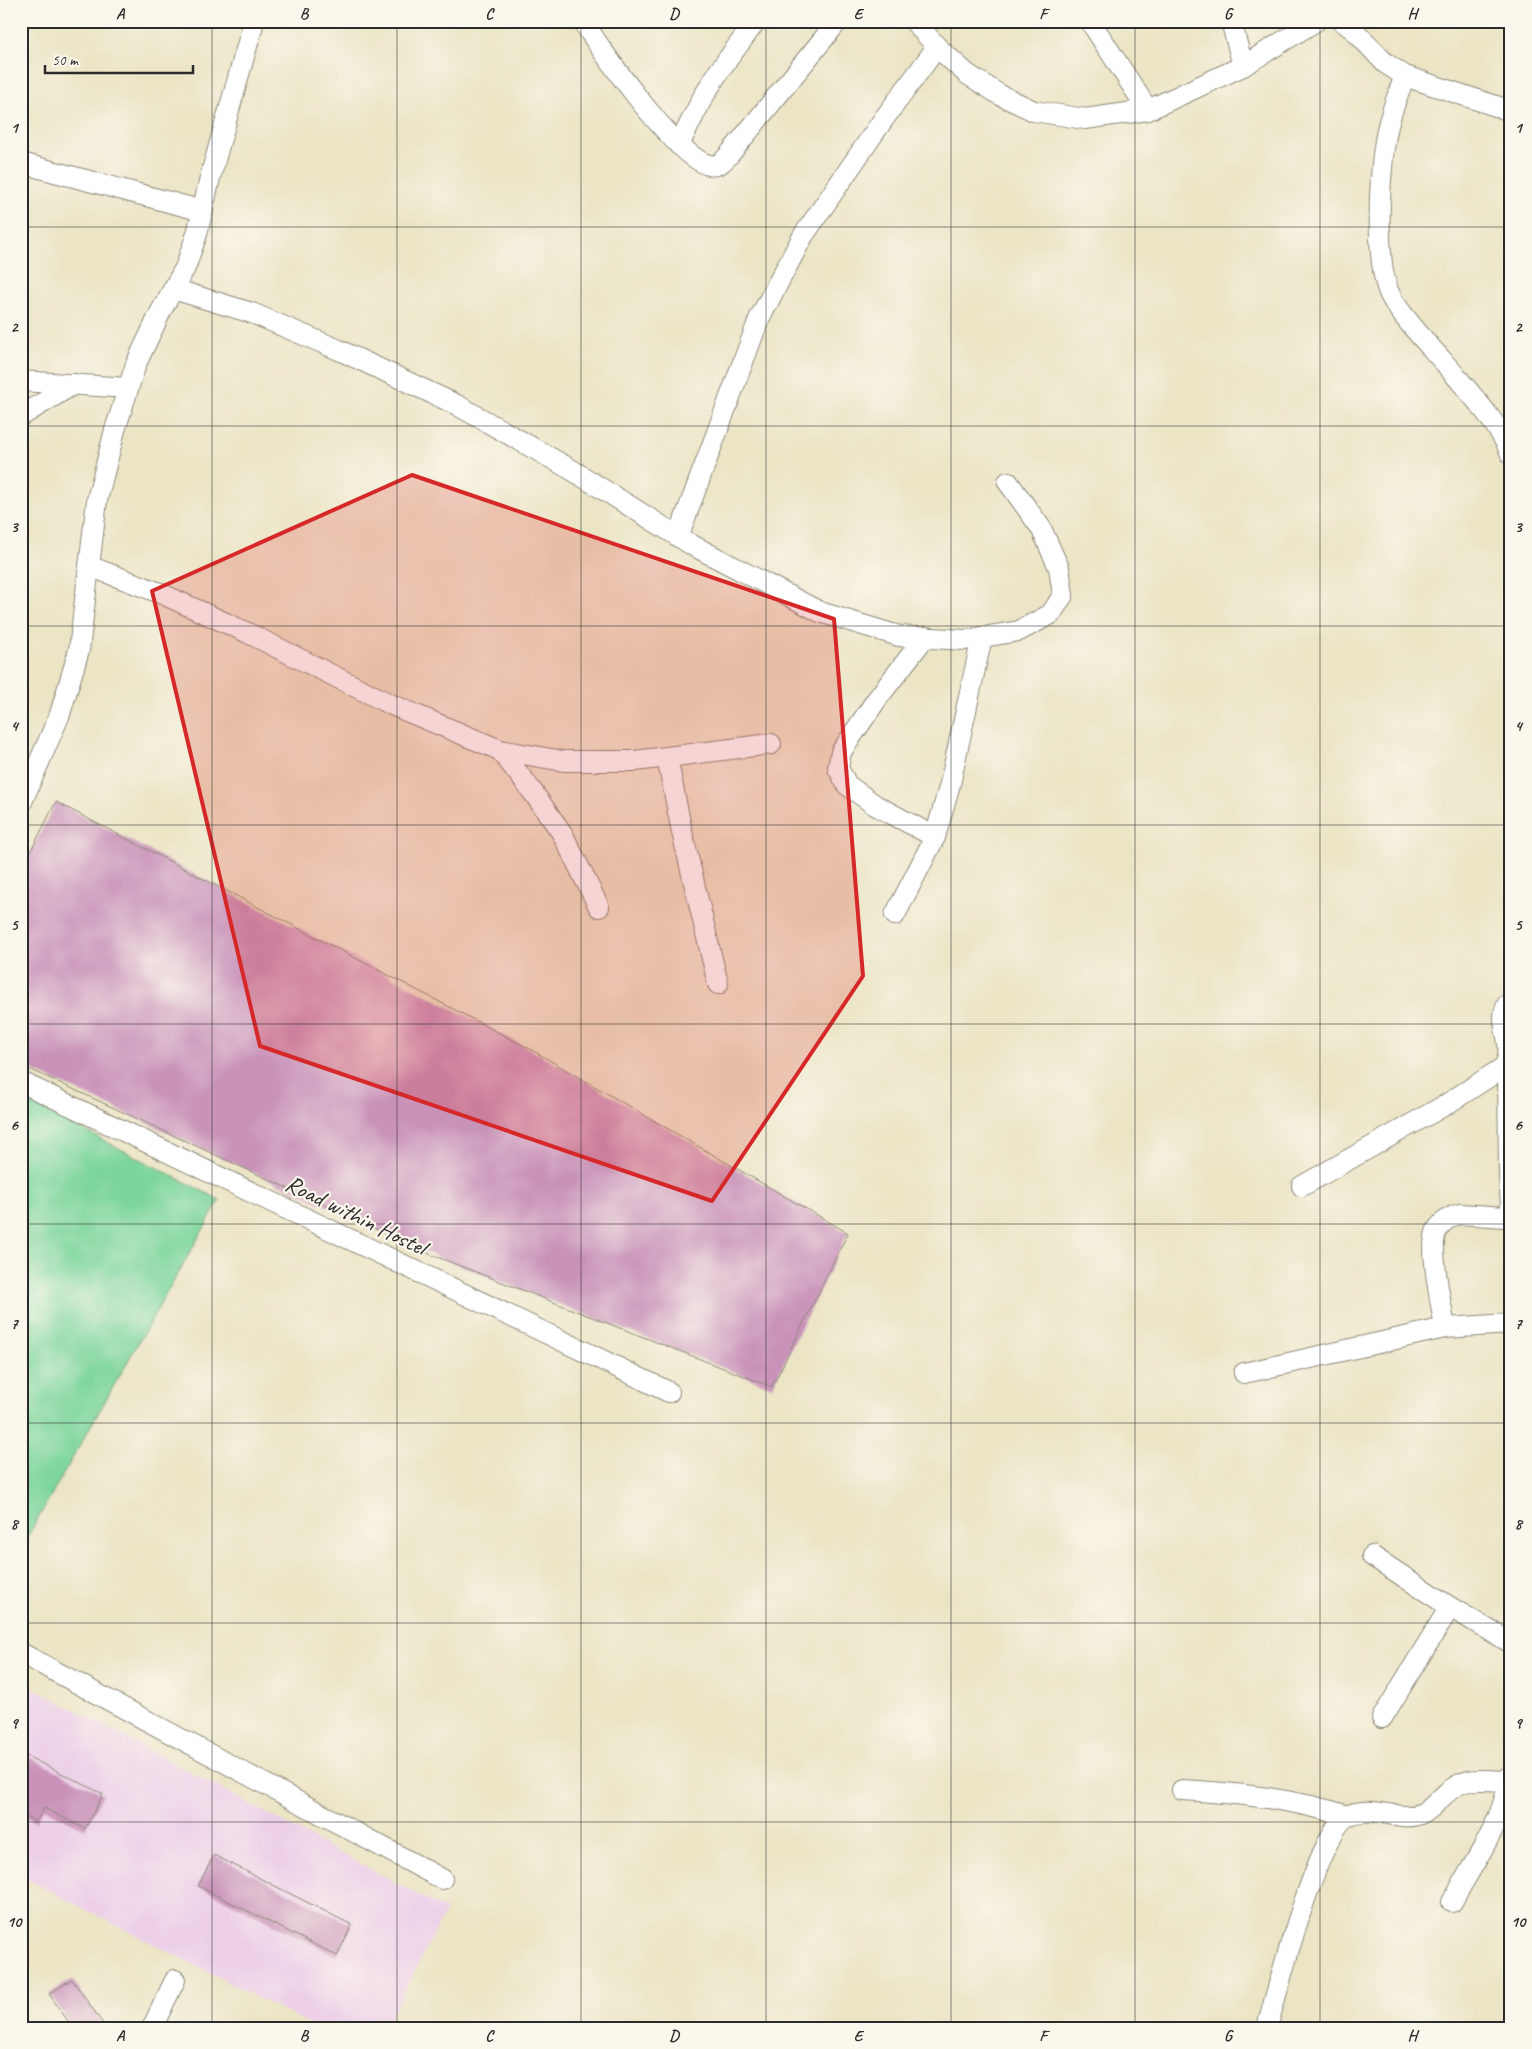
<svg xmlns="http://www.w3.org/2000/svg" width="1532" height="2049" font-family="Caveat,sans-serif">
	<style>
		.built { fill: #edd0e8 }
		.pitch { fill: #7cd59b; stroke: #548063 }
		.building { fill: #c993b9 }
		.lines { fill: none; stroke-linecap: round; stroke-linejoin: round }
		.minor-casing { stroke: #8b8878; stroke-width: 22 }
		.minor { stroke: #fff; stroke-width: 20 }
		.marked { fill: #d62828; fill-opacity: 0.2; stroke: #d62828; stroke-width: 4; stroke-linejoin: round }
		.grid { fill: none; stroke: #2b2b2b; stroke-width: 1; stroke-opacity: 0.55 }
		.labels { text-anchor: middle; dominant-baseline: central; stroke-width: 4.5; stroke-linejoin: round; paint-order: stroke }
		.street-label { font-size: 24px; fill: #2b2b2b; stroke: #fbf7ec }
		.neatline { fill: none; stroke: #2b2b2b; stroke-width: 2 }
		.grid-label { font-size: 16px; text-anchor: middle; font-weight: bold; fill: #2b2b2b }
	</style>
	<rect width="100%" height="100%" fill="#fbf7ec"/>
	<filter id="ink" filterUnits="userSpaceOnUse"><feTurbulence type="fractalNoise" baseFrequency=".02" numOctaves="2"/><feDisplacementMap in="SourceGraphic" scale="10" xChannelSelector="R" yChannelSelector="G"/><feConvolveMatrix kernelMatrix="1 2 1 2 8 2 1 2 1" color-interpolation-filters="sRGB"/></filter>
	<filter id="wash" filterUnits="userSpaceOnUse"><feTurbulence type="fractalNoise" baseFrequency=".0096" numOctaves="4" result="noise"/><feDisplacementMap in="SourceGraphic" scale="20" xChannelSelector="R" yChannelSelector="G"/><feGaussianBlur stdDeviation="1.12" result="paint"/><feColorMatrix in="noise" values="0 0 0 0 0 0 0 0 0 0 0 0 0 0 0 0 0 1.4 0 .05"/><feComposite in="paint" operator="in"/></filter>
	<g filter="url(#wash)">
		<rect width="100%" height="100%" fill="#ebe4c5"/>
		<polygon class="built" points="21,1681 446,1910 385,2028 317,2028 21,1876"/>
		<polygon class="pitch" points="21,1098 220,1200 21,1548"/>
		<g id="blocks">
			<g class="building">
				<polygon points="56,802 530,1049 848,1233 772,1387 432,1255 21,1065 21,870"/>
				<polygon points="21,1753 103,1794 85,1829 44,1808 36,1822 21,1814"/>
				<polygon points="214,1855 352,1925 337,1956 198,1886"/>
				<polygon points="72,1979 88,2002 106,2028 73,2028 49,1994"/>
			</g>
		</g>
	</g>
	<g filter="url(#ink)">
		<use href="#blocks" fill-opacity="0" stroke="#8b8878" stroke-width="1"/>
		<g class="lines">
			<defs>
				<g id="minor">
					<path d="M583,21c18,30 94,137 126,144 11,3 18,-8 24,-15l105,-129"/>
					<polyline points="914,21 937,47 967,74 1000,95 1034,111 1085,119 1148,110 1243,66 1316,21"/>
					<polyline points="1090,21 1148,110"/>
					<polyline points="1231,21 1243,66"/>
					<polyline points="1342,21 1354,30 1385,63 1405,76 1511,111"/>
					<path d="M1405,76c-6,15 -12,31 -16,46 -10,37 -15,139 1,173 10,20 36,47 52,65 21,25 58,64 69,94"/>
					<polyline points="679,145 702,99 719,71 756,21"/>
					<polyline points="21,163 203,211"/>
					<polyline points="173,289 252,313 339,350 457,405 572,470 692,545 820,612 899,636 965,640 1019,631 1051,614 1063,595 1059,568 1041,528 1008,482"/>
					<polyline points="21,381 128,388"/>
					<polyline points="21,416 74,384"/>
					<polyline points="678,537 759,319 803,236 883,120 937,47"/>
					<polyline points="89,566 160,593 248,633 392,705 500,750 563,761 635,761 771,744"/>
					<polyline points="925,637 877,699 841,752 838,768 847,785 875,805 935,837"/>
					<polyline points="500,750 532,791 562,833 599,907"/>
					<polyline points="667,757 682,832 718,984"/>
					<polyline points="21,804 60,714 79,650 97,500 115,430 136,364 161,311 185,268 197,234 210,178 254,21"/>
					<polyline points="895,915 935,837 950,784 982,637"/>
					<polyline points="1508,1060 1509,1175 1511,1206"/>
					<polyline points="21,1082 669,1392"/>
					<path d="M1302,1186l145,-82 57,-37c13,-21 -7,-42 3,-62l4,-2"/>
					<path d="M1445,1328c-3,-20 -17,-83 -8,-98 5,-8 14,-14 23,-16l46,3 5,-7"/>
					<polyline points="1244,1373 1445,1328 1511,1324"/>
					<polyline points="1372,1556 1450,1607 1511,1643"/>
					<polyline points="21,1653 442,1879"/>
					<polyline points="1382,1718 1450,1607"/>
					<path d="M1182,1790c57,3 111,9 166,26"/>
					<path d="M1452,1902c21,-39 52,-80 57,-124"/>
					<polyline points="152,2028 175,1980"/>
					<path d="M1267,2028c10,-37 52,-200 82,-213 25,-10 52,7 71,-1 9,-3 15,-10 21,-16 21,-21 34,-19 62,-17l8,-6"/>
				</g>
			</defs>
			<use href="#minor" class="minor-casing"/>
			<use href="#minor" class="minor"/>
		</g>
	</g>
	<path class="marked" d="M412,475l422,144 29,357 -151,225 -452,-155 -108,-455z"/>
	<path class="grid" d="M212,21v2007M397,21v2007M581,21v2007M766,21v2007M951,21v2007M1135,21v2007M1320,21v2007M21,227h1490M21,426h1490M21,626h1490M21,825h1490M21,1024h1490M21,1224h1490M21,1423h1490M21,1623h1490M21,1822h1490"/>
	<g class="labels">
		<g class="street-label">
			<text transform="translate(356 1215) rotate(26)">Road within Hostel</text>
		</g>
	</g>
	<rect width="1532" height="2049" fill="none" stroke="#fbf7ec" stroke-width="55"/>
	<path d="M45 65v8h148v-8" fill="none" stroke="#2b2b2b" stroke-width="2.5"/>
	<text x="52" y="65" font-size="15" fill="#2b2b2b" stroke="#fbf7ec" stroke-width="4" paint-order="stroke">50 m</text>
	<rect x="28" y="28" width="1476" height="1994" class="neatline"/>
	<g class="grid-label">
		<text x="120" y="19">A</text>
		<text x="304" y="19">B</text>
		<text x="489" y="19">C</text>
		<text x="674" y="19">D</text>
		<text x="858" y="19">E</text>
		<text x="1043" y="19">F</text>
		<text x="1228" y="19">G</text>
		<text x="1412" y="19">H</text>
		<text x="14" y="133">1</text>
		<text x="1518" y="133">1</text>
		<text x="14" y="332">2</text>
		<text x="1518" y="332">2</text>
		<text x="14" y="532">3</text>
		<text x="1518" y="532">3</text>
		<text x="14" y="731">4</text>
		<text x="1518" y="731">4</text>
		<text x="14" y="930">5</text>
		<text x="1518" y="930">5</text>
		<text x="14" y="1130">6</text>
		<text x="1518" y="1130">6</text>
		<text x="14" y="1329">7</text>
		<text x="1518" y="1329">7</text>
		<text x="14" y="1529">8</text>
		<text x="1518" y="1529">8</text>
		<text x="14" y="1728">9</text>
		<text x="1518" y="1728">9</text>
		<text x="14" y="1927">10</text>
		<text x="1518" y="1927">10</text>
		<text x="120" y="2041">A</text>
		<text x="304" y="2041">B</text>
		<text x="489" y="2041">C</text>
		<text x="674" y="2041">D</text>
		<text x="858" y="2041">E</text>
		<text x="1043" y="2041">F</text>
		<text x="1228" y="2041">G</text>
		<text x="1412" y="2041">H</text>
	</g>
</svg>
